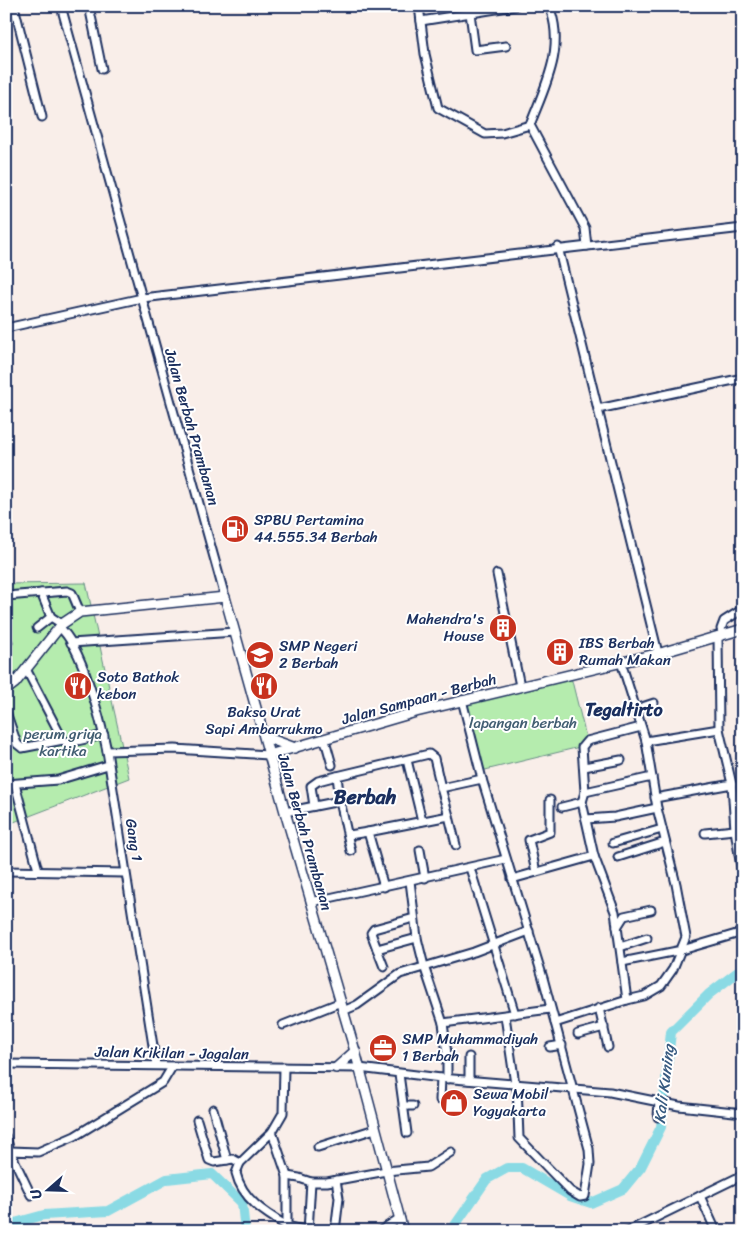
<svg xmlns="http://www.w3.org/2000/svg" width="749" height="1237" font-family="Sriracha,sans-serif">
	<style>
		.green { fill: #b5ecae; stroke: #688e86 }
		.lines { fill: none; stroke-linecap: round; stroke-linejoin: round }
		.river { stroke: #8adae4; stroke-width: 10 }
		.minor-casing { stroke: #1b2f5e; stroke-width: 11 }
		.major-casing { stroke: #1b2f5e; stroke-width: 12 }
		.minor { stroke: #fff; stroke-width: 7 }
		.major { stroke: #fff; stroke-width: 9 }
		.labels { text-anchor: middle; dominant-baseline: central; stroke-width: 4; stroke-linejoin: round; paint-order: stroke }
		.street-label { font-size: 15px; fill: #1b2f5e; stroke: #fff }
		.poi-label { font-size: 15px; fill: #1b2f5e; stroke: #fff; text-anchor: start }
		.park-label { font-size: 15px; fill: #425e72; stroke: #fff }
		.water-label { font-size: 16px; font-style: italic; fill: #375a80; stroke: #fff }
		.quarter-label { font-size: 18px; font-weight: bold; fill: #1b2f5e; stroke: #fff }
		.district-label { font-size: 20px; font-weight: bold; fill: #1b2f5e; stroke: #fff }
	</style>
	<rect width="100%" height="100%" fill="#f9eee9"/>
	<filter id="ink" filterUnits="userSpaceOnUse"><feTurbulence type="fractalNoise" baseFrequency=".02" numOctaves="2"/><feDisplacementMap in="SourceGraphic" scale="10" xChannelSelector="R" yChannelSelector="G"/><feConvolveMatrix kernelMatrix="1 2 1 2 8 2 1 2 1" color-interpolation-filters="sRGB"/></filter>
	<g filter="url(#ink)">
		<g class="green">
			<polygon points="86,583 129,778 6,825 6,584"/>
			<polygon points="570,673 588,745 477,772 459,701"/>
		</g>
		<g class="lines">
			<g class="river">
				<polyline points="6,1228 11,1224 44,1215 108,1211 167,1179 212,1174 242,1203 245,1231"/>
				<polyline points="451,1231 487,1179 507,1168 522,1168 570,1196 591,1203 623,1189 641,1167 661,1127 671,1032 709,994 743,968"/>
			</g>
			<defs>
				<g id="minor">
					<polyline points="14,6 42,117"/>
					<polyline points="61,6 225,597"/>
					<polyline points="89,6 102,69"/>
					<polyline points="419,6 425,54 438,108 485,134 502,133 530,125"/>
					<path d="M549,6c17,42 -4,80 -19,119l55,103 2,18"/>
					<polyline points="470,13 475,50 506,46"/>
					<polyline points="421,21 515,6"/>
					<polyline points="558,247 658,653"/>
					<polyline points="6,328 142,298 743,228"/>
					<polyline points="598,409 743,378"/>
					<polyline points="497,574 520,686"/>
					<polyline points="41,593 51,617 62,624"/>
					<polyline points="6,596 67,591 72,593 80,612"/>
					<path d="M59,627c23,18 42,95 48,124l49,314"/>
					<polyline points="37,628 51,617"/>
					<polyline points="723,635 721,629 724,621 743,609"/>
					<polyline points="718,637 719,729 732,784 735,830 743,880"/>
					<polyline points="6,643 8,642"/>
					<polyline points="71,643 235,632"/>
					<polyline points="621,662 646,741 657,808 676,884 686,937 673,969 661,986 644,996 627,1000"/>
					<polyline points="26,669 63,740"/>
					<polyline points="6,672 15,683"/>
					<polyline points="462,700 482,779 543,978 589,1149 590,1164 585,1196 580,1197 570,1191 519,1138 517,1084"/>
					<polyline points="636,709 654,703"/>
					<polyline points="6,712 17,744 22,748 63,740 68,743 104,735"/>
					<polyline points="325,740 332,765"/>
					<polyline points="646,741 719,729"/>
					<polyline points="107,751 175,749 269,755"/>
					<polyline points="407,760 422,821"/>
					<polyline points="584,767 621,760"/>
					<polyline points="6,784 58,780 108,765"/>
					<polyline points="15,784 38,870"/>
					<polyline points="585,792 652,777"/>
					<polyline points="655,798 732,784"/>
					<polyline points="340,801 351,851"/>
					<polyline points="314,806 311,786 318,781 337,776"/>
					<polyline points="562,807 582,802"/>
					<polyline points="285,812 340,801 337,776 429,754 434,758 441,788 482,779"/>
					<polyline points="449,816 456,845"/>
					<polyline points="586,819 615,817 657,808"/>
					<polyline points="705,833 735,830"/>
					<polyline points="349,835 368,832"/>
					<polyline points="613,843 662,829"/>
					<polyline points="420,850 425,878"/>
					<polyline points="618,857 665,842"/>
					<polyline points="470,868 515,1014"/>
					<polyline points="6,871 125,873"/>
					<polyline points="536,872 529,840 550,832 550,800"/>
					<polyline points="512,879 594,856"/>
					<polyline points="410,881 417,938 424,966 443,1023 447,1054 447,1079"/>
					<polyline points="384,887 368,832 449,816 441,788"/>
					<polyline points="311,902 506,859"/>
					<polyline points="414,918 374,929 371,933 377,949 417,938"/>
					<polyline points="617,927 624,916 651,910"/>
					<polyline points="620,947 647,938"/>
					<polyline points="377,949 384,967"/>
					<polyline points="622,962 682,950 743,932"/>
					<polyline points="599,1008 608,1047"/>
					<polyline points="343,1011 357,1005 400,974 474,952 529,931"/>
					<polyline points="505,1016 515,1084"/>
					<polyline points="443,1023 550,1009"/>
					<polyline points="555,1023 627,1000 615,912 594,856 582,802 585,792 582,747 587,741 641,727"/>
					<polyline points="283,1025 341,1002"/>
					<polyline points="578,1034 604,1027"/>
					<polyline points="550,1047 562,1045"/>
					<polyline points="469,1057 469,1080"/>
					<polyline points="6,1064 359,1068 441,1078 610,1092 679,1106 743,1113"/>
					<polyline points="399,1074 407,1133"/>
					<polyline points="440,1100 441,1078"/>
					<polyline points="403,1106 413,1106"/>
					<polyline points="213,1109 227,1160 233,1159 240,1163 272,1132 287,1176 287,1226 308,1231"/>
					<polyline points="658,1117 659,1101"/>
					<polyline points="197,1120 209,1160 214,1162 227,1160"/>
					<polyline points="272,1132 283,1113 284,1067"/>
					<polyline points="6,1137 10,1151 7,1151"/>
					<polyline points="318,1147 375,1129"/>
					<path d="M240,1163l-4,10c6,26 29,40 51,53"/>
					<polyline points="287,1176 299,1178 311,1182 327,1182 386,1171 428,1167 451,1152"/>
					<polyline points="31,1195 10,1151 38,1152 75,1136 163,1082 172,1067"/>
					<polyline points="700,1196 716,1231"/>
					<polyline points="308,1231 311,1182"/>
					<polyline points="335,1231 339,1198 336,1180"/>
					<polyline points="380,1231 400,1218"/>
					<polyline points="628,1231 743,1175"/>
				</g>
				<g id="major">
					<polyline points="6,690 15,683 62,624 80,612 225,597 285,812 355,1051 403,1231"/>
					<polyline points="265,737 295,748"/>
					<polyline points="269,755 416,712 664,652 743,629"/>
					<polyline points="336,1068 355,1051"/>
				</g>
			</defs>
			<use href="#minor" class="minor-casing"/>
			<use href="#major" class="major-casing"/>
			<use href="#minor" class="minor"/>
			<use href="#major" class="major"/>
		</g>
	</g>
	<defs>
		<symbol id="fuel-disc" viewBox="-11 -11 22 22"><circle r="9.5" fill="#c8321e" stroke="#fff"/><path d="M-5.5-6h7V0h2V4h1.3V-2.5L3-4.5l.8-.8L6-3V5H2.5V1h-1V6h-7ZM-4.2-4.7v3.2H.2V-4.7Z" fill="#fff"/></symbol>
		<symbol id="building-disc" viewBox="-11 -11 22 22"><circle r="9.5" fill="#c8321e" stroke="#fff"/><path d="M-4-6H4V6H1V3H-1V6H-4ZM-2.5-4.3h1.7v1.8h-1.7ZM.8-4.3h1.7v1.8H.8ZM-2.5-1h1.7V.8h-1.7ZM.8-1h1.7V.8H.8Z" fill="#fff"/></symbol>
		<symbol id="school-disc" viewBox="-11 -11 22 22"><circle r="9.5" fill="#c8321e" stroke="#fff"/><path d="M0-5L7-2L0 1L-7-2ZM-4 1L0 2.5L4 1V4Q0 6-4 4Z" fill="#fff"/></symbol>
		<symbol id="restaurant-disc" viewBox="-11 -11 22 22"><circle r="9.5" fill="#c8321e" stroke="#fff"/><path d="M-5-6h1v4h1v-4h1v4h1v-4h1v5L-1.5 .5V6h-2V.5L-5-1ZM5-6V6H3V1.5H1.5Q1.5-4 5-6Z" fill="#fff"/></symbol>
		<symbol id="office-disc" viewBox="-11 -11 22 22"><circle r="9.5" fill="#c8321e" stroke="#fff"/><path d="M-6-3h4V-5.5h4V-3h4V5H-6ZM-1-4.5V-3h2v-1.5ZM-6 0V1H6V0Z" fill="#fff"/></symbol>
		<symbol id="shop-disc" viewBox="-11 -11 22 22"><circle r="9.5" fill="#c8321e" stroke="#fff"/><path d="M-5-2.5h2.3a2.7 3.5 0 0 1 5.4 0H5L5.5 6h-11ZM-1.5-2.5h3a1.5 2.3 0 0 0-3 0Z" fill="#fff"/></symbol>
	</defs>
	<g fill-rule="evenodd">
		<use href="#fuel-disc" x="219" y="513" width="32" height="32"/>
		<use href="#building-disc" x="487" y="612" width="32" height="32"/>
		<use href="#building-disc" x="544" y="636" width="32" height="32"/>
		<use href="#school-disc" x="244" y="639" width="32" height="32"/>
		<use href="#restaurant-disc" x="62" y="670" width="32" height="32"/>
		<use href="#restaurant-disc" x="248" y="670" width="32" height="32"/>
		<use href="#office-disc" x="367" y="1032" width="32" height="32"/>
		<use href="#shop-disc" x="438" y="1087" width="32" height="32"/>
	</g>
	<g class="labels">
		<g class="street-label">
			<text transform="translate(192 427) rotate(74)">Jalan Berbah Prambanan</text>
			<text transform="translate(419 699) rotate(-15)">Jalan Sampaan - Berbah</text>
			<text transform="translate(305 832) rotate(74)">Jalan Berbah Prambanan</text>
			<text transform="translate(134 840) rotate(81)">Gang 1</text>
			<text transform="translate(172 1053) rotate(1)">Jalan Krikilan - Jagalan</text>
		</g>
		<g class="poi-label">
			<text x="254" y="520">SPBU Pertamina<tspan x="254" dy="17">44.555.34 Berbah</tspan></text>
			<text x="484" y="619" text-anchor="end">Mahendra's<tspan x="484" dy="17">House</tspan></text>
			<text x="579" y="643">IBS Berbah<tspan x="579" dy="17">Rumah Makan</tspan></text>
			<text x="279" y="646">SMP Negeri<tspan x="279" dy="17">2 Berbah</tspan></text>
			<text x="97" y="677">Soto Bathok<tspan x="97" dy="17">kebon</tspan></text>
			<text x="264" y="712" text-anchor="middle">Bakso Urat<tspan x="264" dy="17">Sapi Ambarrukmo</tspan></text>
			<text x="402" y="1039">SMP Muhammadiyah<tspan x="402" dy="17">1 Berbah</tspan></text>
			<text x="473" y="1094">Sewa Mobil<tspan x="473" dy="17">Yogyakarta</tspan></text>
		</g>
		<g class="park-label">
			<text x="523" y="723">lapangan berbah</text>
			<text x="63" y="734">perum griya<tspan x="63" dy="17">kartika</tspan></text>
		</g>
		<g class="water-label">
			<text transform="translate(664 1084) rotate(-83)">Kali Kuning</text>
		</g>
		<g class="quarter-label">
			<text x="624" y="710">Tegaltirto</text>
		</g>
		<g class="district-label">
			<text x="365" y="797">Berbah</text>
		</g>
	</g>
	<rect width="749" height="1237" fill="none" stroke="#fff" stroke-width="25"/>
	<rect x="12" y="12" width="724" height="1212" fill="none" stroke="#1b2f5e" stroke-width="2" filter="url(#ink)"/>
	<g transform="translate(48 1190) rotate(250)" stroke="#ffffff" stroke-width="4" paint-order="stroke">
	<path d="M0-4L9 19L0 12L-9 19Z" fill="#1b2f5e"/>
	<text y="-8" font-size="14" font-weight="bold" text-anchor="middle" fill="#1b2f5e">U</text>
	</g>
</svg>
